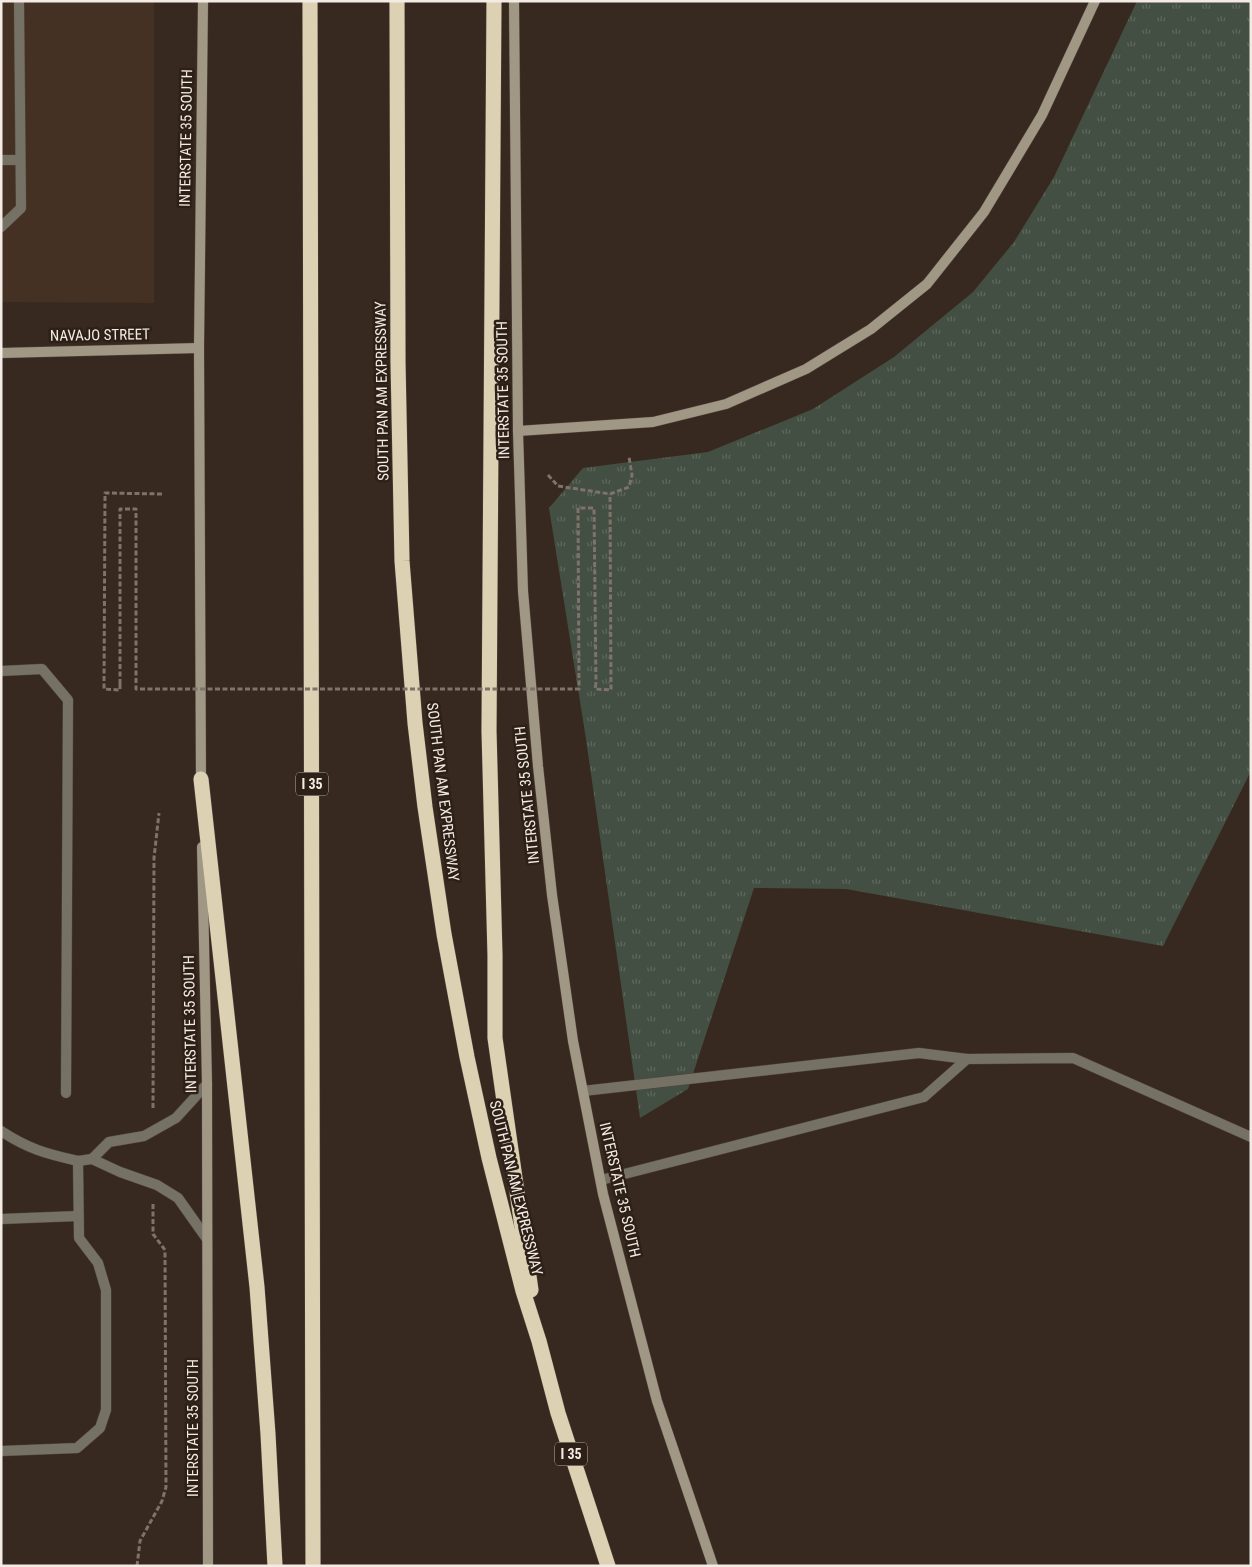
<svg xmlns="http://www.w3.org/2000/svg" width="1252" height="1567" font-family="'Roboto Condensed',sans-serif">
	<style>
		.built { fill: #443124 }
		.grass { fill: url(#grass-tufts) }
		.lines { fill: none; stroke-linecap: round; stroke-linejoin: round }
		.lane-casing { stroke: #51443c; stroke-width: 11 }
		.secondary-casing { stroke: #51443c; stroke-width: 11 }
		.highway-casing { stroke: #51443c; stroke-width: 16 }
		.path { stroke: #7e726b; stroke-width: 3; stroke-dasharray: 5 2.5; stroke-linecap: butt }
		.lane { stroke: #767165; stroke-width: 10 }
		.secondary { stroke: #a09885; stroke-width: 10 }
		.highway { stroke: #ddd1b3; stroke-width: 15 }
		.path-bridge { stroke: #7e726b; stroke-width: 3; stroke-dasharray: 5 2.5; stroke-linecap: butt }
		.labels { text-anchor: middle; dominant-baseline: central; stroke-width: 5; stroke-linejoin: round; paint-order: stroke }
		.shield { fill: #2d2017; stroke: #b8aea7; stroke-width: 1 }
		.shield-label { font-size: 14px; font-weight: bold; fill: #f4ebe5 }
		.street-label { font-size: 15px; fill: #f4ebe5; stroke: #2d2017 }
	</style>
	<defs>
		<pattern id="grass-tufts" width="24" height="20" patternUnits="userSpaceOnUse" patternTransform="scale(1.25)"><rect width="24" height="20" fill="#434f42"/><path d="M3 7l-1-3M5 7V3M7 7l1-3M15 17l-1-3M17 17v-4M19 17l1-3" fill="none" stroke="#5f685d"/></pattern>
	</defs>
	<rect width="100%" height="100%" fill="#372920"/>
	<polygon class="built" points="1,1 154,1 154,303 1,302"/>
	<polygon class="grass" points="1137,1 1251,1 1251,771 1163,946 846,889 754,888 688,1089 640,1118 586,739 549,508 583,468 708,452 813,409 894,357 973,292 1014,242 1054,177"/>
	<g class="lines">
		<defs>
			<g id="lane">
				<polyline points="1,160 20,160"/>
				<polyline points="1,227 21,208 19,1"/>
				<polyline points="1,671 42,669 68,700 66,1093"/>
				<polyline points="583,1091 919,1053 967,1059 1073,1058 1251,1137"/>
				<path d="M1,1131c27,18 46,23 77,30"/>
				<polyline points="92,1159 109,1142 144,1136 176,1118 207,1084"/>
				<polyline points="601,1180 924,1097 967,1059"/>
				<polyline points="1,1219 78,1216"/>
				<polyline points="1,1451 77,1448 100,1428 106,1410 106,1290 98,1263 79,1238 78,1161 92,1159 120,1172 157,1185 178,1198 207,1239"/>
			</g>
			<g id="secondary">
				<polyline points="514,1 518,431 523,591 538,766 552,895 573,1041 603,1194 657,1401 713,1566"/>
				<polyline points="1,353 199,348"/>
				<polyline points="518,431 653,422 726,404 806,369 871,329 927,284 984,212 1042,115 1095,1"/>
				<polyline points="201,785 199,348 203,1"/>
				<polyline points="202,847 207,1084 208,1566"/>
			</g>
			<g id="highway">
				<polyline points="310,1 313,1566"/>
				<polyline points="397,1 398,362 402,561 415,723 425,807 444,934 467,1057 489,1158 523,1291 539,1341 558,1413 608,1566"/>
				<polyline points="494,1 489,731 495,955 495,1038 531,1290"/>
				<polyline points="201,779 257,1287 268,1434 275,1566"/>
			</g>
		</defs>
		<use href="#lane" class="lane-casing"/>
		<use href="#secondary" class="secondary-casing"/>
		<use href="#highway" class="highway-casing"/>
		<g class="path">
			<polyline points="548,475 558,486 610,494 629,487 632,475 629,457"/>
			<polyline points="596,683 595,689 611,690 610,494"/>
			<polyline points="120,684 120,690 104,689 105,493 162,494"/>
			<polyline points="153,1108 154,858 159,813"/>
			<polyline points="137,1566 140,1541 162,1501 166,1487 165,1250 153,1234 153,1204"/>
		</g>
		<use href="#lane" class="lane"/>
		<use href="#secondary" class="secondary"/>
		<use href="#highway" class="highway"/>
		<polyline class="path-bridge" points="120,684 120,509 136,509 136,689 579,689 578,508 594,508 596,683"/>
	</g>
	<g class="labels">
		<g class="shield">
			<rect x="296" y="772.5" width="32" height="23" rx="4"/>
			<rect x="555" y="1442.5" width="32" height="23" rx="4"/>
		</g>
		<g class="shield-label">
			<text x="312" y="784">I 35</text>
			<text x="571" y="1454">I 35</text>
		</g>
		<g class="street-label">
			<text transform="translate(186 138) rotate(-89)">INTERSTATE 35 SOUTH</text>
			<text transform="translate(100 335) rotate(-1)">NAVAJO STREET</text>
			<text transform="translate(503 390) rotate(-91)">INTERSTATE 35 SOUTH</text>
			<text transform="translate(382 391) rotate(-91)">SOUTH PAN AM EXPRESSWAY</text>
			<text transform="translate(443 792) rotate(83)">SOUTH PAN AM EXPRESSWAY</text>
			<text transform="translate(527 795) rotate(-96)">INTERSTATE 35 SOUTH</text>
			<text transform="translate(190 1024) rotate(-91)">INTERSTATE 35 SOUTH</text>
			<text transform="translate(516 1188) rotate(76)">SOUTH PAN AM EXPRESSWAY</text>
			<text transform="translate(620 1190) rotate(77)">INTERSTATE 35 SOUTH</text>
			<text transform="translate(193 1428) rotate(-90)">INTERSTATE 35 SOUTH</text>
		</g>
	</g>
	<rect width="1252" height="1567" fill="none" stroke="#f4ebe5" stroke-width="5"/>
</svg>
